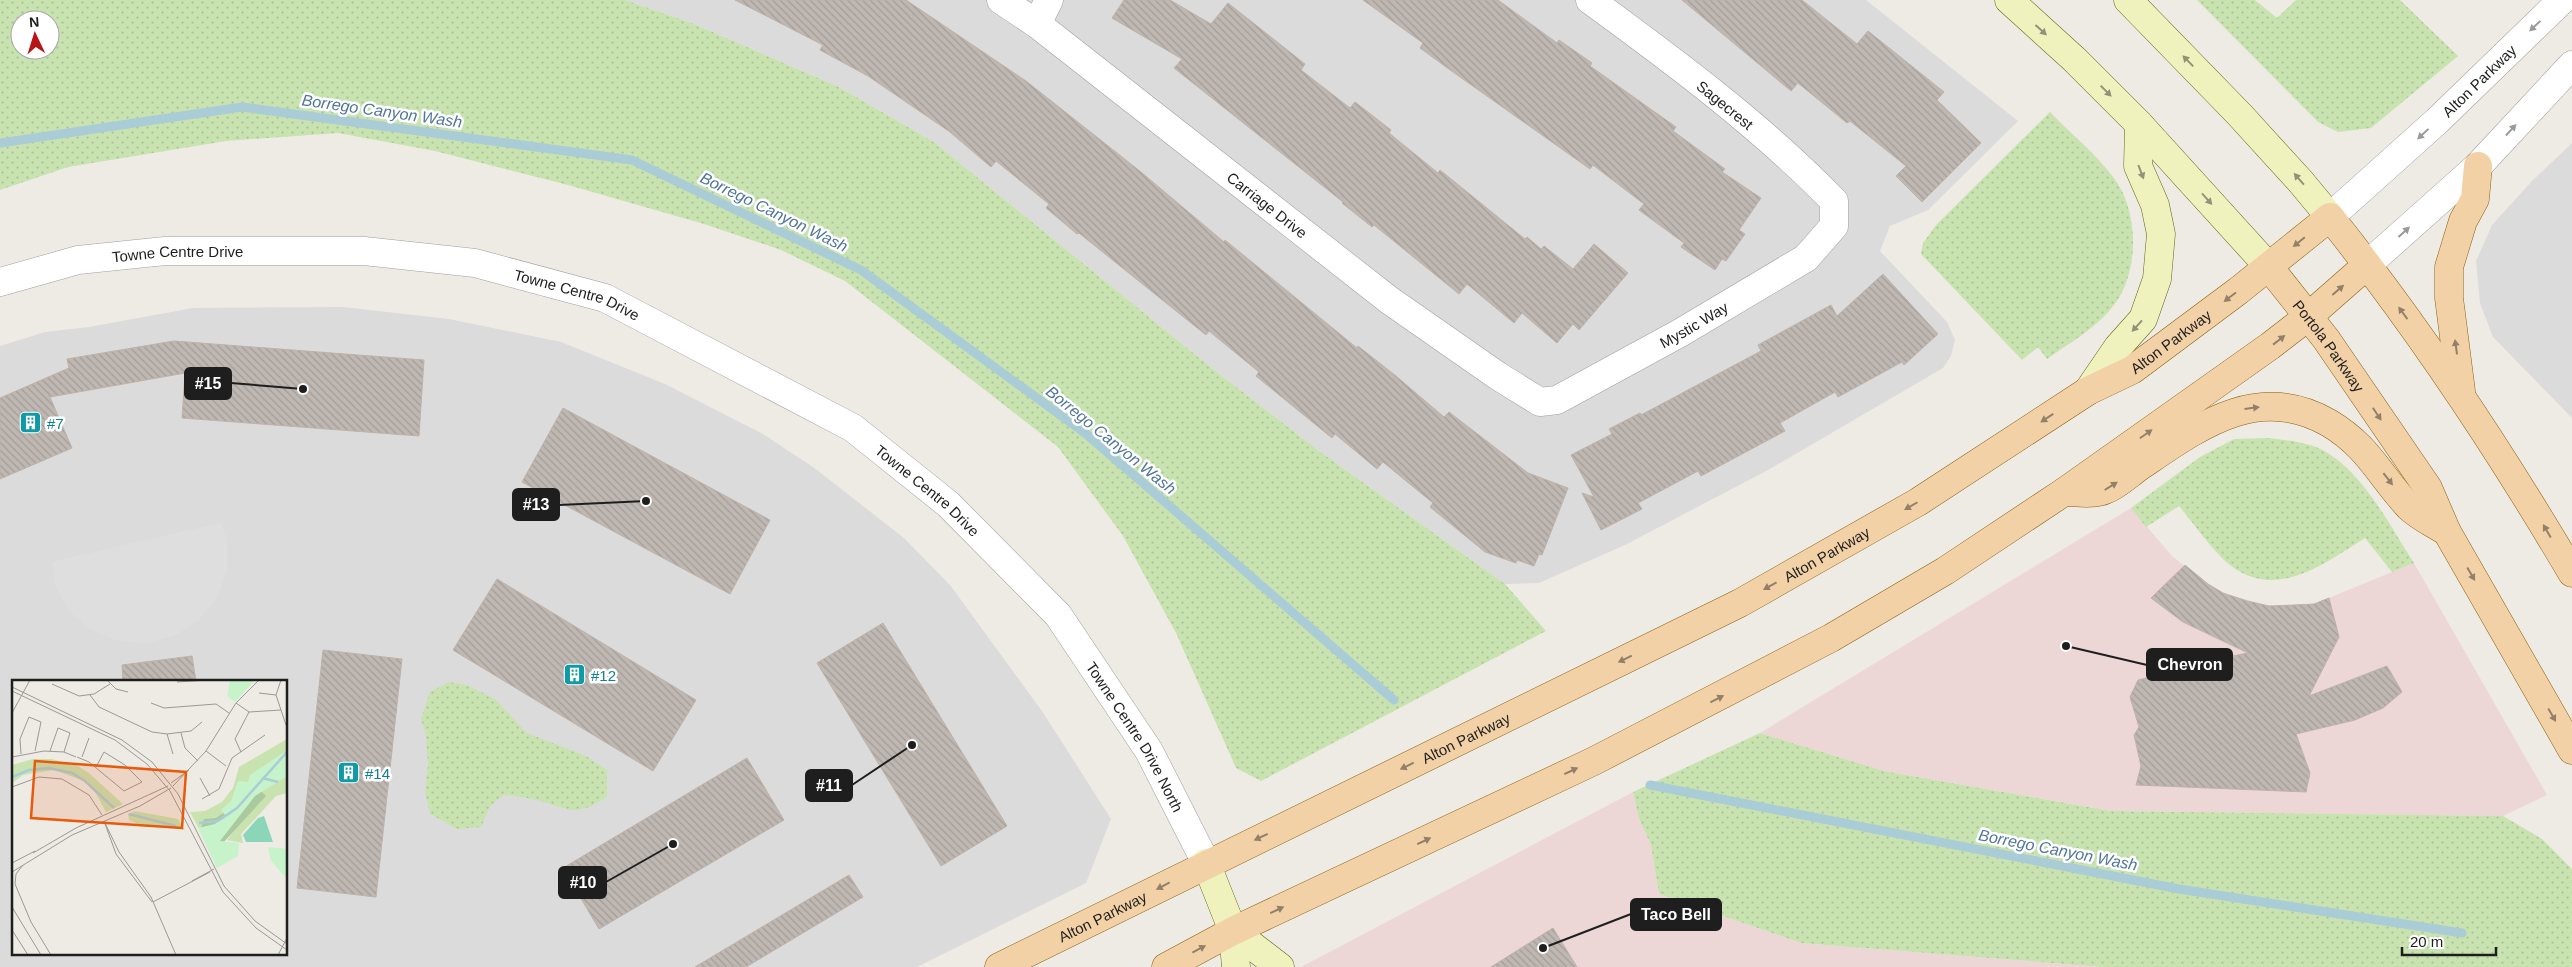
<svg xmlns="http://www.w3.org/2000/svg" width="2572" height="967" font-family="Helvetica,sans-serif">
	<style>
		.residential { fill: #dcdbdb; fill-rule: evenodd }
		.commercial { fill: #edd7d6 }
		.grass { fill: url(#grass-dots); fill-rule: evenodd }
		.parking { fill: #dedede }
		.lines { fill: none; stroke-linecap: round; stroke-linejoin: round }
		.stream { stroke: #aaccd7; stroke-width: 9 }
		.building { fill: url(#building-back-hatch); stroke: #beb2a9 }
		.minor-casing { stroke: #9f9f9f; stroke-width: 29 }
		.tertiary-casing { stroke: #9f9f9f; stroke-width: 29 }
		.secondary-casing { stroke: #5f6910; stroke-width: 29 }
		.primary-casing { stroke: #886110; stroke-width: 29 }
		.minor { stroke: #fff; stroke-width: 28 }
		.tertiary { stroke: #fff; stroke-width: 28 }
		.secondary { stroke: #f0f2be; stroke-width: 28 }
		.primary { stroke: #f2d1a6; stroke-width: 28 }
		.oneway { fill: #9a9a9a }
		.oneway2 { fill: #929376 }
		.oneway3 { fill: #938069 }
		.labels { text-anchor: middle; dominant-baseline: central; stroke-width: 5; stroke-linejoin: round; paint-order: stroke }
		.street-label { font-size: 15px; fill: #1e1e1e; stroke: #fff }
		.culture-label { font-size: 15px; fill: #0d838f; stroke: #fff; text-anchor: start }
		.water-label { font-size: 16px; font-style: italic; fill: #51769c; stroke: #fff }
		.inset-river { fill: none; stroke: #aaccd7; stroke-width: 2.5 }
		.inset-road { fill: none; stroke: #9b9995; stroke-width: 1 }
		.view { fill: #e8590c; fill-opacity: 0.15; stroke: #e8590c; stroke-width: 2.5 }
		.inset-edge { fill: none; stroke: #1e1e1e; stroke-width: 2.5 }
		.leader { fill: none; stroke: #1e1e1e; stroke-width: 2 }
		.callout-dot { fill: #1e1e1e; stroke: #fff; stroke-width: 2 }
		.callout { fill: #1e1e1e; stroke: #1e1e1e; stroke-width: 2 }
		.callout-label { font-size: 16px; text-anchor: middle; font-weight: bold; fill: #fff }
	</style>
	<defs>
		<pattern id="grass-dots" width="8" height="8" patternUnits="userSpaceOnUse" patternTransform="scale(1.25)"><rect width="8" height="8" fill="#c8e3b0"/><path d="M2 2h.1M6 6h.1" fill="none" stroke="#abc297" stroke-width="1.8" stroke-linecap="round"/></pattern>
		<pattern id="building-back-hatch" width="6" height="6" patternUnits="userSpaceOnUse" patternTransform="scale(1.25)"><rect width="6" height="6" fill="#beb7b2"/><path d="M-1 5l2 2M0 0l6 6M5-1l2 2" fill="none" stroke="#a39d99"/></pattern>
	</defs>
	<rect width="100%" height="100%" fill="#eeebe5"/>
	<g class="residential">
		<polygon points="625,0 1866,0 2018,121 1928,210 1890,226 1880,251 1947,322 1955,340 1951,356 1943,368 1768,470 1625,545 1539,583 1505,584 1322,453 1213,369 934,142 839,87 692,23"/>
		<polygon points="2572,143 2572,418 2493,337 2480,303 2476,261 2492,225 2532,181"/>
		<path d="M343,307l106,12 112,23 104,42 98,50 50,33 91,71 46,47 92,126 69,108 -25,64 -169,84h-917v-621l45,-14 44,-5 104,-19zM14,681h272v272h-272z"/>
	</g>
	<g class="commercial">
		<polygon points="2131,508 2172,556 2208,584 2223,593 2269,606 2314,604 2414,563 2547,795 2503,816 2111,811 1884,771 1760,733"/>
		<polygon points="1633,792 1639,819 1651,845 1659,894 1801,943 2102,967 1301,967"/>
	</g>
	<g class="grass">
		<path d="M0,0h625l67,23 147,64 95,55 279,227 109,84 183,131 41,47 -285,150 -25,-13 -60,-135 -53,-97 -65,-89 -213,-166 -64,-31 -77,-26 -136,-39 -133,-34 -97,-18 -112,8 -158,26 -68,23zM20,20h30v30h-30z"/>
		<polygon points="2197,0 2255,0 2277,18 2296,0 2400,0 2458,56 2371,128 2338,132 2318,122"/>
		<path d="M2050,112c21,22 46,42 64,66 26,35 26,99 -4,132 -17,20 -42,34 -63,49l-9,-12 -16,13 -101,-106 2,-11 13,-18z"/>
		<path d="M2269,438c13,2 28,3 41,7 47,14 79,80 104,118l-22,9 -27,-34c-43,27 -94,67 -142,21 -16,-16 -30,-36 -44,-53l-33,21 -15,-19 69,-51 34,-18z"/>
		<path d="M449,682l18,3 28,14 32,34 59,23 21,14v27c-31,20 -35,13 -67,4 -12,-3 -24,-5 -36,-6l-14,11 -9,21 -24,2 -27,-15 -5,-22 3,-28 -2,-29 -5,-16 9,-27z"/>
		<polygon points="1760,733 1884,771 2111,811 2503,816 2542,839 2572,869 2572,967 2102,967 1801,943 1659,894 1651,845 1639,819 1633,792"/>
	</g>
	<polygon class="parking" points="221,523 227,539 227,568 218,596 200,619 176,635 147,643 118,641 91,630 69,611 55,585 52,562"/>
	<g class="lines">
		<g class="stream">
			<polyline points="0,143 242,107 632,160 861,270 1085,433 1394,700"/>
			<polyline points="1650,785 2179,889 2462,933"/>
		</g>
	</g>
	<g class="building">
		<polygon points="735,0 906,0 1026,81 1141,172 1224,242 1225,240 1357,348 1358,346 1396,376 1444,417 1449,412 1528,473 1568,488 1542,555 1539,554 1534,566 1517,560 1516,563 1485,552 1430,507 1433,503 1383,462 1377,469 1335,434 1332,438 1256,376 1259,372 1209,331 1206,335 1079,233 1077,234 1046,208 1049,204 996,161 991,167 950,132 868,76 820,50 823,45"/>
		<polygon points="1124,0 1170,0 1211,24 1228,3 1305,64 1301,70 1350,108 1355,102 1391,130 1389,133 1438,173 1440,170 1525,239 1527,237 1541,249 1544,246 1573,269 1594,244 1628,273 1579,330 1573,324 1557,343 1522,313 1514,323 1467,284 1459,294 1374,225 1372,227 1342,203 1343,202 1174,68 1182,59 1112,18"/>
		<polygon points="1363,0 1498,0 1557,43 1559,40 1592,63 1590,66 1676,127 1673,131 1725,169 1722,172 1761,198 1739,230 1745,234 1726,261 1722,259 1715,270 1681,247 1684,243 1639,210 1644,204 1593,165 1590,169 1453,72 1420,48 1423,43"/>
		<polygon points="1682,0 1802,0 1857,44 1868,31 1944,92 1937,100 1981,143 1922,202 1896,176 1906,166 1850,121 1847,123 1798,83 1791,91"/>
		<polygon points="1883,274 1938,334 1904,365 1902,362 1838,397 1835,392 1780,423 1785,431 1701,476 1698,471 1638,503 1642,509 1601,530 1582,493 1594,497 1571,455 1612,434 1609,429 1640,413 1641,415 1761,351 1758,345 1831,305 1837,316"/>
		<polygon points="174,341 424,360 419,436 182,418 185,373 50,397 72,448 0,479 0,398 69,368 67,359"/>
		<polygon points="563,408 770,520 730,594 522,482"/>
		<polygon points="2185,565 2208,584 2223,593 2247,601 2269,606 2294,605 2314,604 2329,598 2339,637 2309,696 2387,666 2402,692 2383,708 2355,720 2296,734 2310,773 2306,792 2136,785 2141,766 2134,735 2139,727 2130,697 2138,680 2171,672 2172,668 2248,653 2183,622 2151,598"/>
		<polygon points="497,579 696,700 653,771 453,650"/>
		<polygon points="883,623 1007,826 941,866 817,663"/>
		<polygon points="323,650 402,659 376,897 297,888"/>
		<polygon points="192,656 196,681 123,681 122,665"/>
		<polygon points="747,758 784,820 599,929 563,868"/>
		<polygon points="849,875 863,897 746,967 695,967"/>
		<polygon points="1553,928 1577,967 1491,967"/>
	</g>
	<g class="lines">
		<defs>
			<g id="minor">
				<path id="s1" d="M1001,0l36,24 352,276 109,76 42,26 17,-2 123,-67 126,-75 28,-32v-25c-73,-75 -159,-139 -244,-201"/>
				<polyline points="1037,24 1049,0"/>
			</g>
			<g id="tertiary">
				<path id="s2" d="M2330,217l107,-96 125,-121"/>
				<polyline points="2367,265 2478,166 2572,65"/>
				<path id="s3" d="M0,282l78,-22 87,-9h199l111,12 130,35 248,130 95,76 110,111 91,136 57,112"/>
			</g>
			<g id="secondary">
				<polyline points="2009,0 2074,59 2139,124 2269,267"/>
				<polyline points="2128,0 2239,114 2301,182 2330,217"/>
				<polyline points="2088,391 2118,347 2143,319 2157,279 2161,234 2155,205 2138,166 2139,124"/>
				<polyline points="1206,863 1233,931 1236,967"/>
				<polyline points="1233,931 1280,967"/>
			</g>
			<g id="primary">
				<path id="s4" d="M2269,267l57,72 102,149 19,44 125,218"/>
				<polyline points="2461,391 2449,298 2449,267 2463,221 2475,199 2478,166"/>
				<path d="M2064,492c11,0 30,3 41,-2 12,-4 24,-16 34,-23 58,-39 118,-86 190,-44 39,23 51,53 80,84 10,10 26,17 38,25"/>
				<path id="s5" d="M999,967l741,-364 178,-101 170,-111 44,-21 106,-79 92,-74c90,113 169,232 242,356"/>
				<polyline points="1166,967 1233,931 1594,761 1831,638 1945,571 2064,492 2270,346 2309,316 2367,265"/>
			</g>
		</defs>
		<use href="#minor" class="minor-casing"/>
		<use href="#tertiary" class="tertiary-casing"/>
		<use href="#secondary" class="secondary-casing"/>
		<use href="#primary" class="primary-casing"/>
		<use href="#minor" class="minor"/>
		<use href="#tertiary" class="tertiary"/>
		<use href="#secondary" class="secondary"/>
		<use href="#primary" class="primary"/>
	</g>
	<defs><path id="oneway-solid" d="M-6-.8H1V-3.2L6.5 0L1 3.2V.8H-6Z" transform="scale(1.25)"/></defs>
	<g class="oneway">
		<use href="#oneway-solid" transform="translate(2535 26) rotate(137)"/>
		<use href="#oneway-solid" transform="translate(2511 130) rotate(-47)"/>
		<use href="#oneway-solid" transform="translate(2423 134) rotate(137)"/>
		<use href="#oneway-solid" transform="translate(2404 232) rotate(-42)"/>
	</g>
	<g class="oneway2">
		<use href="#oneway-solid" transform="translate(2041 30) rotate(42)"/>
		<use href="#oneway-solid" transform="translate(2188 61) rotate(-134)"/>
		<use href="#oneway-solid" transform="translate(2106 91) rotate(45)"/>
		<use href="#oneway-solid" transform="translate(2141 172) rotate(69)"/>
		<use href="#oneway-solid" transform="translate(2299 179) rotate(-131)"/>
		<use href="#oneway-solid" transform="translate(2207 199) rotate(48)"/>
		<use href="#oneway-solid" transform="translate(2137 326) rotate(132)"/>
	</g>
	<g class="oneway3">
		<use href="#oneway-solid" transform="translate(2299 242) rotate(141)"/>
		<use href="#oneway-solid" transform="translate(2338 290) rotate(-41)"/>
		<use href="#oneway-solid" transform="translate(2230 297) rotate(143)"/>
		<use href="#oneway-solid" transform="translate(2403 313) rotate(-126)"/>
		<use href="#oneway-solid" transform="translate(2279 340) rotate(-38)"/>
		<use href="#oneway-solid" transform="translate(2456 347) rotate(-98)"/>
		<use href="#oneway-solid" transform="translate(2252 408) rotate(-7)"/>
		<use href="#oneway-solid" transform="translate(2377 414) rotate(56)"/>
		<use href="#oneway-solid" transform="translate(2047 418) rotate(147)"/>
		<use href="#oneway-solid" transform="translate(2146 434) rotate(-35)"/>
		<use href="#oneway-solid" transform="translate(2388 479) rotate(52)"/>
		<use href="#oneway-solid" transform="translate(2111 486) rotate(-32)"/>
		<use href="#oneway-solid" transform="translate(1911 506) rotate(150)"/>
		<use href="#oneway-solid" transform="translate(2547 531) rotate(-120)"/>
		<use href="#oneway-solid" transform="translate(2471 574) rotate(60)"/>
		<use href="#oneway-solid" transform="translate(1770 586) rotate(151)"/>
		<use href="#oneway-solid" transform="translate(1625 659) rotate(154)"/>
		<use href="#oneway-solid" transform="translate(1717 699) rotate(-27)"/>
		<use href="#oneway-solid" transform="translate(2552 715) rotate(60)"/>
		<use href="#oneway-solid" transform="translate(1407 766) rotate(154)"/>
		<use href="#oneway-solid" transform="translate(1571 771) rotate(-25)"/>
		<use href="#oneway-solid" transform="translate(1261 837) rotate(155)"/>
		<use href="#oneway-solid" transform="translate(1424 841) rotate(-25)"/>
		<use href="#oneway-solid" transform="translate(1163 886) rotate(152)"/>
		<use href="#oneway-solid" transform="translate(1277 910) rotate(-25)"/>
		<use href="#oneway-solid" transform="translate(1199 949) rotate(-28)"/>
	</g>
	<defs>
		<symbol id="building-square" viewBox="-11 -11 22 22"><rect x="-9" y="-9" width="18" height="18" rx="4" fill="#0f9aa8" stroke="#fff"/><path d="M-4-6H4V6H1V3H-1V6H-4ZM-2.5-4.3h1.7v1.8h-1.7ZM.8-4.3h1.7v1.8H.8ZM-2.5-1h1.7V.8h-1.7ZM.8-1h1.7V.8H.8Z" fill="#fff"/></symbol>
	</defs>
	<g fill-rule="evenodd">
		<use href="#building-square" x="18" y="410" width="25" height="25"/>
		<use href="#building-square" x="562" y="662" width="25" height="25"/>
		<use href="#building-square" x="336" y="760" width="25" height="25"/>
	</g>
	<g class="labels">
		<g class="street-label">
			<text stroke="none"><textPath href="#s2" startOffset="202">Alton Parkway</textPath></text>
			<text transform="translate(1725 105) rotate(39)">Sagecrest</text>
			<text stroke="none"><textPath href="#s1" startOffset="336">Carriage Drive</textPath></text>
			<text stroke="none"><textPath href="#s3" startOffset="181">Towne Centre Drive</textPath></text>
			<text stroke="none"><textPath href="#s3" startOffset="586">Towne Centre Drive</textPath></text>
			<text stroke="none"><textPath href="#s1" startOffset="846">Mystic Way</textPath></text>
			<text stroke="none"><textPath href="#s5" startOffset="1330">Alton Parkway</textPath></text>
			<text stroke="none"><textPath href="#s4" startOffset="99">Portola Parkway</textPath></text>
			<text stroke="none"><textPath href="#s3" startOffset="991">Towne Centre Drive</textPath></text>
			<text stroke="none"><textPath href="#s5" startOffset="925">Alton Parkway</textPath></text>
			<text stroke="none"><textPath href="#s3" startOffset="1316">Towne Centre Drive North</textPath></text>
			<text stroke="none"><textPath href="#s5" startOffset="520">Alton Parkway</textPath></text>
			<text stroke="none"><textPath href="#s5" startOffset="115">Alton Parkway</textPath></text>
		</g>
		<g class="culture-label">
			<text x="47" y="423">#7</text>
			<text x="591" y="675">#12</text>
			<text x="365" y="773">#14</text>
		</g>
		<g class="water-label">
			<text transform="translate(382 111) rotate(8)">Borrego Canyon Wash</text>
			<text transform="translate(774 212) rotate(26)">Borrego Canyon Wash</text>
			<text transform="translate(1111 440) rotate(39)">Borrego Canyon Wash</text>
			<text transform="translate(2058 850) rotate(11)">Borrego Canyon Wash</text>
		</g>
	</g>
	<g transform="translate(12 680)">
		<rect width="275" height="275" fill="#eeebe5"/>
		<path d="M275,59v54l-11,3 -35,38 2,9 -16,-3 23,-31 16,-13 -23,3 -43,32 -10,-19 15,-1 17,-9 11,-14 6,-21zM21,79h19l24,6 13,8 34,31 -17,8 -11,-20 -11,-11 -30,-11 -31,5 -11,8v-18zM123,131l43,8 7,11 -48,-6 -8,-4 -1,-6z" fill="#c8e3b0"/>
		<path d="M247,109l7,7 -44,48 -22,-13 4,-12 12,-1z" fill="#aac99e"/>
		<path d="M218,0h25l-20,22 -8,-6zM271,73h4v23l-32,20 -35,45 19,2 -1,13 -21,12 -19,-40 17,-4 10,-9 -4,-5 10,-9 7,-20 10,1 2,-7zM256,167l19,2v30l-16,-18z" fill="#c6f3ca"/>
		<path d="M252,136l9,26h-27l-3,-7 15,-17z" fill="#8bd5b8"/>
		<path class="inset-river" d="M0,97l17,-7 20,-2 23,5 13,8 29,27M250,98l16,4M117,134l47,12M187,143l19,-2 19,-13 50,-56"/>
		<path class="inset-road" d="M95,0l9,9 12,3M269,0l-5,15 10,30M165,2l31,-2M40,4l27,12 15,-2 16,-10M0,7l110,53 30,22 26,32 46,92 31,35 32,23M0,11l103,49 32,24 23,27 53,101 33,36 31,22M247,13l17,2M78,15l9,12 53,25 15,2 24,-3 11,-9M139,23l13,5 52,-4 13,9M224,23l13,9 32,-2M0,33l18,-33M169,53l4,15 13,13M155,54l6,20M38,71l8,-23 12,5 -6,19M194,71l20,15M229,72l-6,-13 14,-27M9,74l-1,-15 9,-22 12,5 -6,29M0,77l32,-6 20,1 12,5M65,77l12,5 35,29 18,-9 -17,-17 -21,-13 -8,15M70,77l7,-19M188,98l10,18M159,103l18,-13M161,106l33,-35 30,-48 23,-23M0,107l27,-10 23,2 27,16 13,20M190,119l17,-10 13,-31 33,-23M92,141l15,31 32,45 25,58M92,141l12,33 36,48M21,173l43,-25 92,-42M0,183l23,-12M11,185l-7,9 -1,10 16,38 20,33M0,192l60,-37 68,-29 31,-18M180,201l22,-12M141,222l57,-30M0,227l29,48M0,250l16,25M266,275l9,-17"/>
		<path class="view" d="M23,81l151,11 -4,56 -151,-10z"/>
		<rect width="275" height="275" class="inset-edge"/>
	</g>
	<path class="leader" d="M303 389L231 383M646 501L559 505M2066 646L2147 665M912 745L852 785M673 844L606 882M1543 948L1631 914"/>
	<g class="callout-dot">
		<circle cx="303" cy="389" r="5"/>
		<circle cx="646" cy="501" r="5"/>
		<circle cx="2066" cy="646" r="5"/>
		<circle cx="912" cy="745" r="5"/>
		<circle cx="673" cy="844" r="5"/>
		<circle cx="1543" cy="948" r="5"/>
	</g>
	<g class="callout">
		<rect x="185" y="368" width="46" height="31" rx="5"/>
		<rect x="513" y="489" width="46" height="31" rx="5"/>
		<rect x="2147" y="649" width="85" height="31" rx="5"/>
		<rect x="806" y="770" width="46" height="31" rx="5"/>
		<rect x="559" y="867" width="47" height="31" rx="5"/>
		<rect x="1631" y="899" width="90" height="31" rx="5"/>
	</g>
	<g class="callout-label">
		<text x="208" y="389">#15</text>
		<text x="536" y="510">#13</text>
		<text x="2190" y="670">Chevron</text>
		<text x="829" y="791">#11</text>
		<text x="583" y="888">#10</text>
		<text x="1676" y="920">Taco Bell</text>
	</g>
	<g transform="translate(35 35) rotate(356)"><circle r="24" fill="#ffffff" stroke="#a5a5a5"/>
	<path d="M0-4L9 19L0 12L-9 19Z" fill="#b61615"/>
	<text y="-8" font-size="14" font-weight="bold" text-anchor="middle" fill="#1e1e1e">N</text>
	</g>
	<path d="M2402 947v8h94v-8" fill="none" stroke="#1e1e1e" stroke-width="2.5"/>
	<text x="2410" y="947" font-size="15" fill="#1e1e1e" stroke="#ffffff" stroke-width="4" paint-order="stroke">20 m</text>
</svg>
